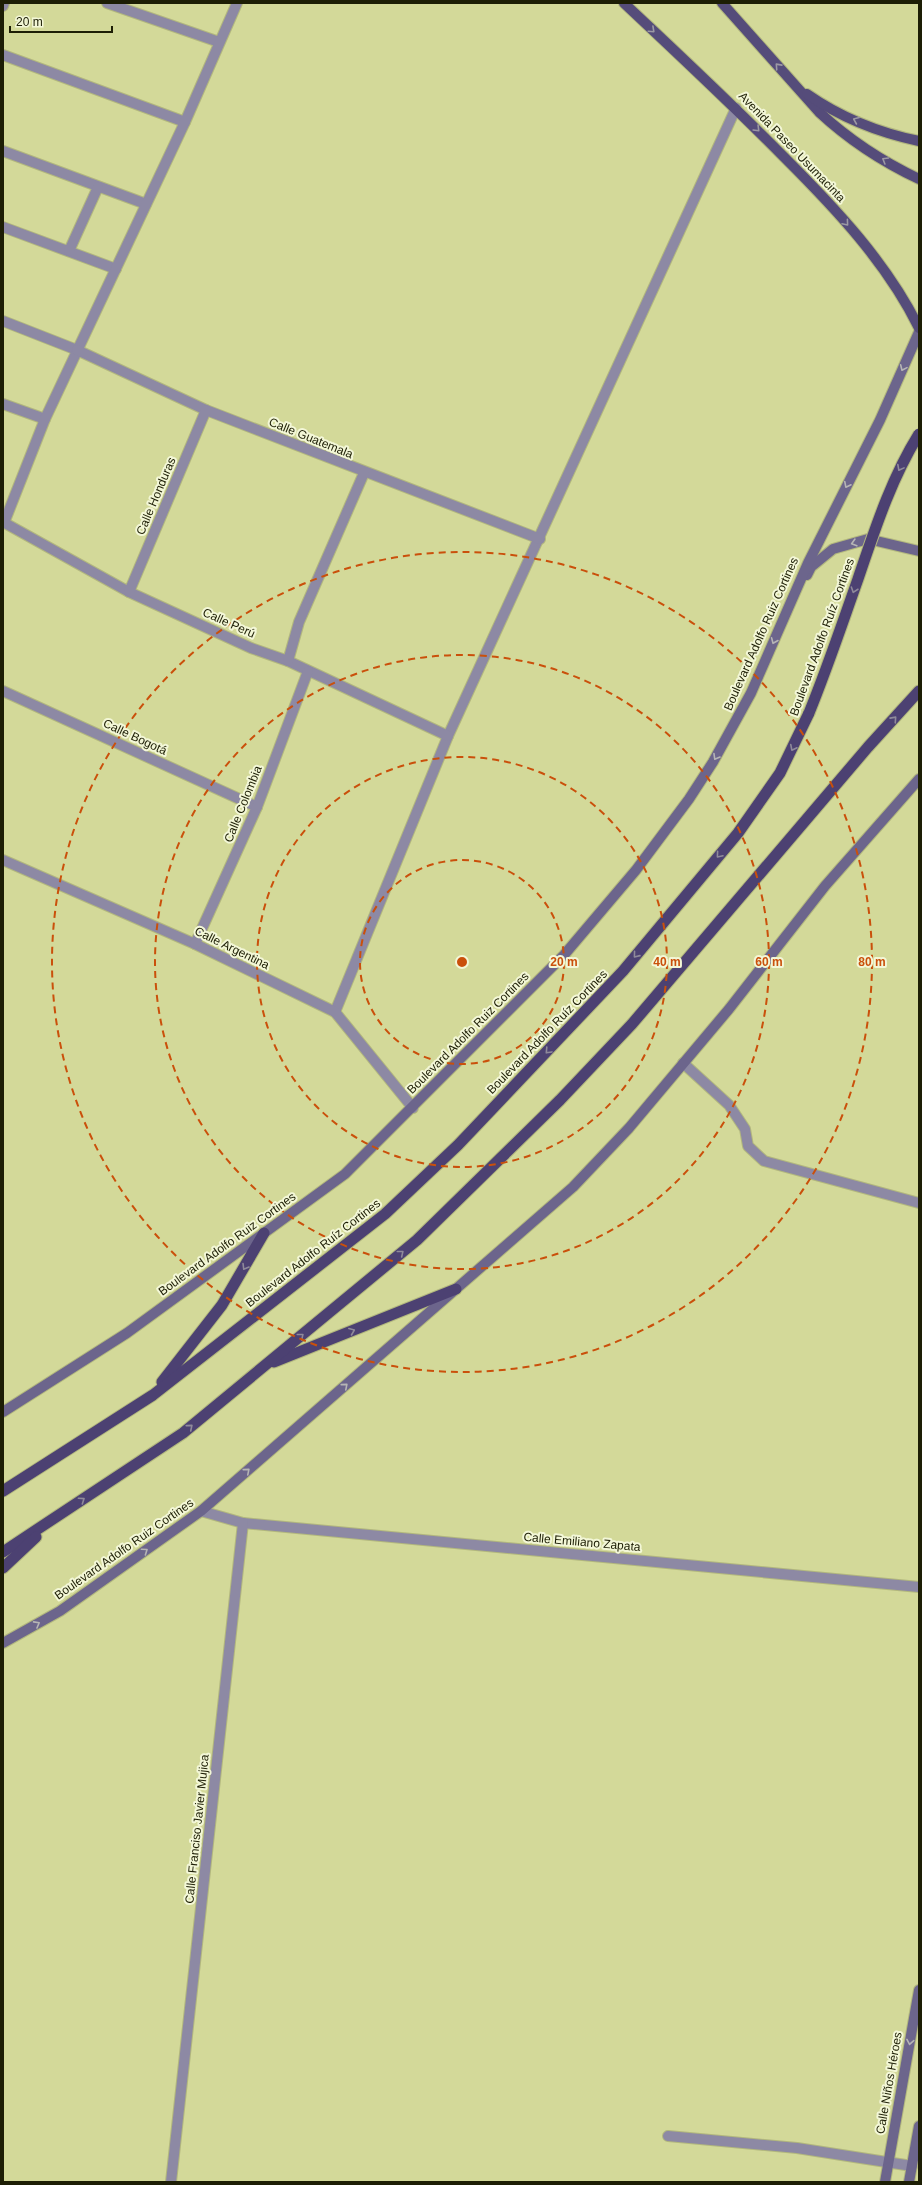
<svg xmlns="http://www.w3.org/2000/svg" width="922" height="2185" font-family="Arial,sans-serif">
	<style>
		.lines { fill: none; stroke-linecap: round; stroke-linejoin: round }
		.service-casing { stroke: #b2b77e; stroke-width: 12 }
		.minor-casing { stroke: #b2b77e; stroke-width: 12 }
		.secondary-casing { stroke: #b2b77e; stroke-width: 12 }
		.primary-casing { stroke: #b2b77e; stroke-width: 12 }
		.trunk-casing { stroke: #b2b77e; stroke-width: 13 }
		.service { stroke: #8d89a4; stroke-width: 10 }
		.minor { stroke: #8d89a4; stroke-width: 10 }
		.secondary { stroke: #6c658c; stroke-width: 10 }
		.primary { stroke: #554c7a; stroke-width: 10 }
		.trunk { stroke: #4c4172; stroke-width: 11 }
		.trunk-bridge-casing { stroke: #b2b77e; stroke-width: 13; stroke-linecap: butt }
		.trunk-bridge { stroke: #4c4172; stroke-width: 11 }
		.oneway { stroke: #9c99a4 }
		.oneway2 { stroke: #b6b5b5 }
		.oneway3 { stroke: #8f8a9a }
		.ring { fill: none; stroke: #ca500b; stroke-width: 2; stroke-dasharray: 7 5 }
		.labels { text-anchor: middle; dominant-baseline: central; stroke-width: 4; stroke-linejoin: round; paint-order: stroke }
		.street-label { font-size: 12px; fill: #1d1e05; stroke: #f3f7d7 }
		.centre { fill: #ca500b; stroke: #f3f7d7; stroke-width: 2 }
		.ring-label { font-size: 12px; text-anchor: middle; font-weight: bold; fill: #ca500b; stroke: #f3f7d7; stroke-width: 4; stroke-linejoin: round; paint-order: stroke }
	</style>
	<rect width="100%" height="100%" fill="#d3d999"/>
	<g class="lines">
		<defs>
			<g id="service">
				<polyline points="107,3 219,42"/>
				<polyline points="3,6 4,3"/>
				<polyline points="3,55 185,122"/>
				<polyline points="3,151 146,204"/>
				<polyline points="3,227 116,269"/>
				<polyline points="69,251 98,187"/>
				<polyline points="3,321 77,350"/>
				<polyline points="3,404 45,419"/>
				<polyline points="4,523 45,419 185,122 237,3"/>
				<polyline points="335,1012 448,736 736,108"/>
				<polyline points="683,1063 729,1105 745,1129 748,1146 764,1161 919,1203"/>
			</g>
			<g id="minor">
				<polyline points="77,350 206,410 540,539"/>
				<polyline points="3,522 129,592 251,648 288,661 448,736"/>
				<polyline points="129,592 206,410"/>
				<polyline points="288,661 299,622 364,473"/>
				<polyline points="3,691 257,807"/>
				<polyline points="3,860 195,944 335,1012 413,1108"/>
				<polyline points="195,944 257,807 308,671"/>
				<polyline points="243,1523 919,1587"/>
				<polyline points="668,2136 797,2148 912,2166"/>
				<polyline points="171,2182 243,1523 201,1511"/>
			</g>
			<g id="secondary">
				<polyline points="807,575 811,567 833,549 868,539 919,551"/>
				<polyline points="3,1412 127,1333 345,1174 564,955 636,870 689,799 713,762 751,693 808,563 880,420 919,332"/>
				<polyline points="3,1643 60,1611 201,1511 573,1187 629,1128 729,1009 825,886 919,779"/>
				<polyline points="885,2182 919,1990"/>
				<polyline points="909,2182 919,2126"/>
			</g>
			<g id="primary">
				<path d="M624,3c54,51 109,102 161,155 51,51 102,105 134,170"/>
				<path d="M722,3l97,109c29,27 64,50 100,67"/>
				<path d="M807,94c33,23 73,39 112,47"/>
			</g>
			<g id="trunk">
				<polyline points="274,1362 456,1289"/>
				<polyline points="162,1382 222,1305 264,1233"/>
				<polyline points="3,1491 153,1395 385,1214 458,1145 623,971 738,833 780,773 809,713"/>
				<polyline points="3,1552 183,1433 417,1240 560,1100 632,1024 868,747 919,691"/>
				<polyline points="3,1568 36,1537"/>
			</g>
		</defs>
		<use href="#service" class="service-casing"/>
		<use href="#minor" class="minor-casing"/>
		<use href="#secondary" class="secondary-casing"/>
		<use href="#primary" class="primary-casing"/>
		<use href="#trunk" class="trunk-casing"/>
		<use href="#service" class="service"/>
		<use href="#minor" class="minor"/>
		<use href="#secondary" class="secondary"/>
		<use href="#primary" class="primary"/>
		<use href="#trunk" class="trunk"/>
		<defs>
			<path id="trunk-bridge" d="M809,713c18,-44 33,-89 49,-134 17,-50 33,-100 61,-145"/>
		</defs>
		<use href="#trunk-bridge" class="trunk-bridge-casing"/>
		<use href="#trunk-bridge" class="trunk-bridge"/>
	</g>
	<defs><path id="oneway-chevron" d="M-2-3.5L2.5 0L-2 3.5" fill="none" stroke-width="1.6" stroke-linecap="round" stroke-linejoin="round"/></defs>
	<g class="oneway">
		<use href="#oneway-chevron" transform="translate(652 30) rotate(43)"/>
		<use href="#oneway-chevron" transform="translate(778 66) rotate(-132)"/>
		<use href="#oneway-chevron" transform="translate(856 120) rotate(-157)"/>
		<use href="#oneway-chevron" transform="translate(757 129) rotate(45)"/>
		<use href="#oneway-chevron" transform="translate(885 160) rotate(-149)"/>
		<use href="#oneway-chevron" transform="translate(846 223) rotate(50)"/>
	</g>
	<g class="oneway2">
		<use href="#oneway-chevron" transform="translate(903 368) rotate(114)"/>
		<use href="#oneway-chevron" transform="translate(847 485) rotate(117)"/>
		<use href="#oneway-chevron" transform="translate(854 543) rotate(164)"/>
		<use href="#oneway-chevron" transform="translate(774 641) rotate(113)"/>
		<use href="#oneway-chevron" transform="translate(716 757) rotate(120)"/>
		<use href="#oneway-chevron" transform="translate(345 1386) rotate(-41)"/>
		<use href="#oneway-chevron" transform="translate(247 1471) rotate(-41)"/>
		<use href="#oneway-chevron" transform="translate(145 1551) rotate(-35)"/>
		<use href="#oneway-chevron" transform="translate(37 1624) rotate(-29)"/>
		<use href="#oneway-chevron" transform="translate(910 2042) rotate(100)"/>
	</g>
	<g class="oneway3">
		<use href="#oneway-chevron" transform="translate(900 468) rotate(118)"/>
		<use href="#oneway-chevron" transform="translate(854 590) rotate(109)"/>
		<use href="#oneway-chevron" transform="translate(894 719) rotate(-48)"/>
		<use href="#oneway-chevron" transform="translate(793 748) rotate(117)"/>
		<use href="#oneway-chevron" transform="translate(719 855) rotate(130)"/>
		<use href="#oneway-chevron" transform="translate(636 955) rotate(129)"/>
		<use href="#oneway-chevron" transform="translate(548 1051) rotate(133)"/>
		<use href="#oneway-chevron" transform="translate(401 1253) rotate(-39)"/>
		<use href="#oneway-chevron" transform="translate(245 1267) rotate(121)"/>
		<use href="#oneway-chevron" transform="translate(352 1331) rotate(-22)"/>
		<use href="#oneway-chevron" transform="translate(301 1336) rotate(-39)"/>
		<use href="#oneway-chevron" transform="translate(190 1427) rotate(-40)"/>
		<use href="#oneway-chevron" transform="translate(82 1500) rotate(-34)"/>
	</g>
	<g class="ring">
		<circle cx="462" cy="962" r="102"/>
		<circle cx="462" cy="962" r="205"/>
		<circle cx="462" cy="962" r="307"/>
		<circle cx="462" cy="962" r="410"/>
	</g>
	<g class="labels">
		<g class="street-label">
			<text transform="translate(792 147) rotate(46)">Avenida Paseo Usumacinta</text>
			<text transform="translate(311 438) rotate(22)">Calle Guatemala</text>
			<text transform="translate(156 496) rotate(-67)">Calle Honduras</text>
			<text transform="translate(229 623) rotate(24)">Calle Perú</text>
			<text transform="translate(761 634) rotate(-66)">Boulevard Adolfo Ruiz Cortines</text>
			<text transform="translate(822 637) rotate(-70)">Boulevard Adolfo Ruíz Cortines</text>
			<text transform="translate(135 737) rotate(25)">Calle Bogotá</text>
			<text transform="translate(243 804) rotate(-68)">Calle Colombia</text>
			<text transform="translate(232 948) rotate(26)">Calle Argentina</text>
			<text transform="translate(547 1032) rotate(-46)">Boulevard Adolfo Ruíz Cortines</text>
			<text transform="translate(468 1033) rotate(-45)">Boulevard Adolfo Ruiz Cortines</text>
			<text transform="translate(227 1244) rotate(-36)">Boulevard Adolfo Ruiz Cortines</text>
			<text transform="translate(313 1253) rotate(-38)">Boulevard Adolfo Ruíz Cortines</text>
			<text transform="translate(582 1542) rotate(5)">Calle Emiliano Zapata</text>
			<text transform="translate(124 1549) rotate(-35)">Boulevard Adolfo Ruiz Cortines</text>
			<text transform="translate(197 1829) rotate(-84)">Calle Franciso Javier Mujica</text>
			<text transform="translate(889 2083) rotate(-80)">Calle Niños Héroes</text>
		</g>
	</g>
	<circle cx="462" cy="962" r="6" class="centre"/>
	<g class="ring-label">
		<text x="564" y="966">20 m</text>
		<text x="667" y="966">40 m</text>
		<text x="769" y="966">60 m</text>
		<text x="872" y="966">80 m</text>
	</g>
	<rect width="922" height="2185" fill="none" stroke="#1d1e05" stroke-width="8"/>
	<path d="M10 26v6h102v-6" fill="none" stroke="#1d1e05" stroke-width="2"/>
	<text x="16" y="26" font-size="12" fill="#1d1e05" stroke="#f3f7d7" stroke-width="3" paint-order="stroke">20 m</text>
</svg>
